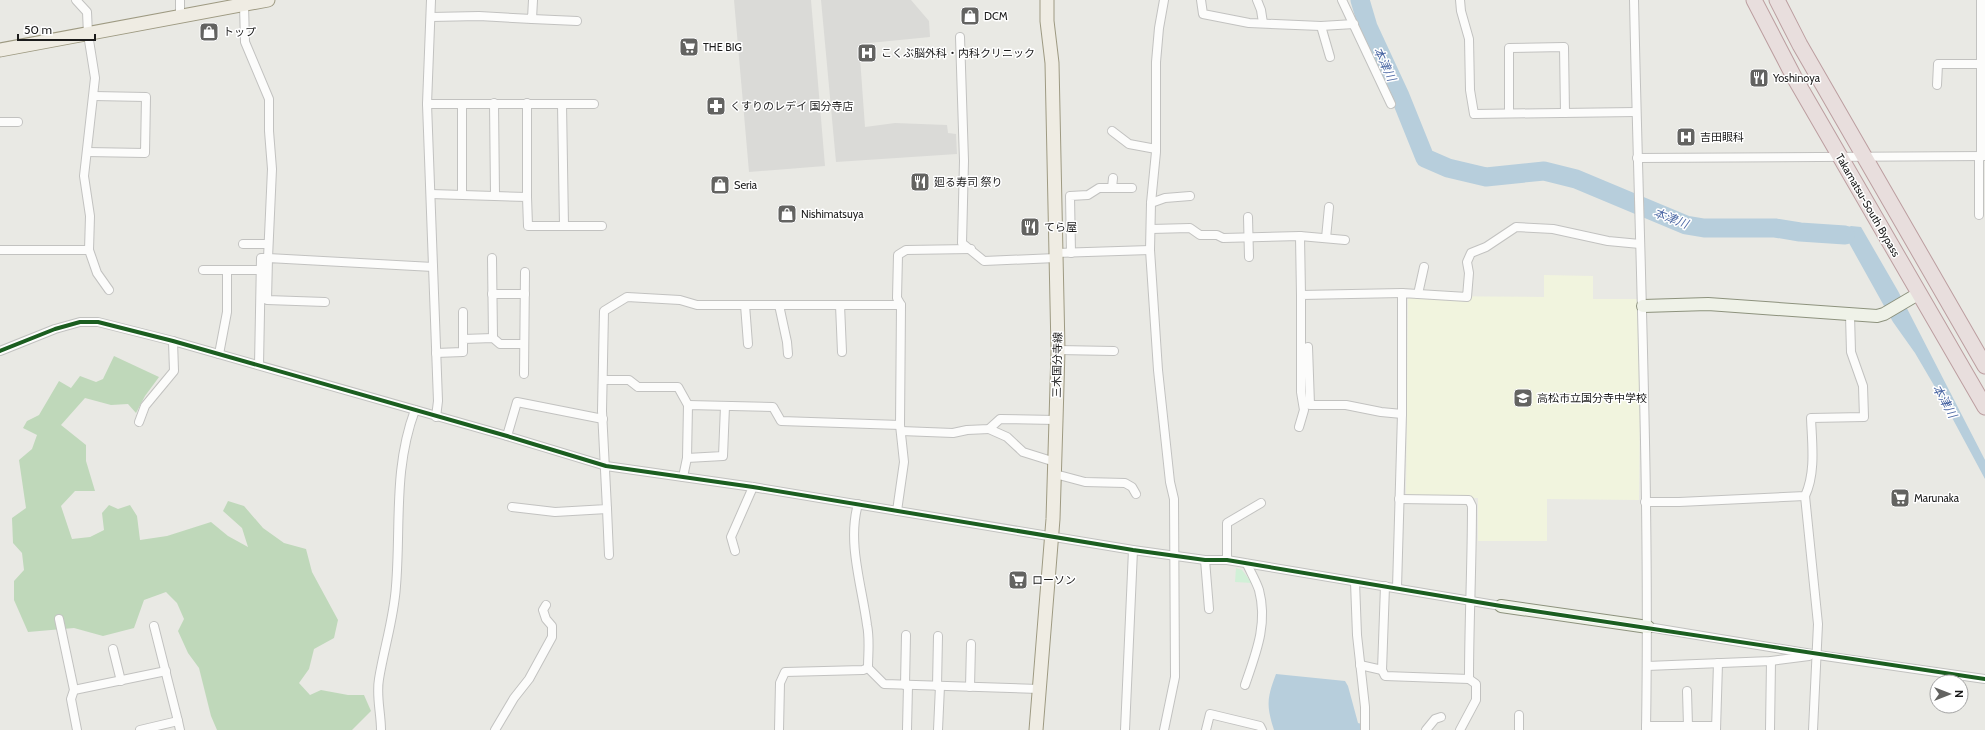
<svg xmlns="http://www.w3.org/2000/svg" width="1985" height="730" font-family="Cabin,'Noto Sans JP',sans-serif">
	<style>
		.education { fill: #f1f4de }
		.forest { fill: #bfd8ba }
		.park { fill: #d1f0d7 }
		.parking { fill: #dadad7 }
		.water { fill: #b7cedc }
		.lines { fill: none; stroke-linecap: round; stroke-linejoin: round }
		.river { stroke: #b7cedc; stroke-width: 19 }
		.street-casing { stroke: #c2c2c0; stroke-width: 10 }
		.secondary-casing { stroke: #8d927d; stroke-width: 14 }
		.primary-casing { stroke: #9e9a82; stroke-width: 15 }
		.highway-casing { stroke: #bc9ea0; stroke-width: 17 }
		.street { stroke: #fcfcfb; stroke-width: 8 }
		.secondary { stroke: #eff2e8; stroke-width: 12 }
		.primary { stroke: #efece3; stroke-width: 13 }
		.highway { stroke: #e8dedd; stroke-width: 15 }
		.cycleway-casing { stroke: #fff; stroke-width: 6 }
		.cycleway { stroke: #1b5e20; stroke-width: 4 }
		.labels { text-anchor: middle; dominant-baseline: central; stroke-width: 3; stroke-linejoin: round; paint-order: stroke }
		.poi-label { font-size: 11px; fill: #1b1b1b; stroke: #fff; text-anchor: start }
		.street-label { font-size: 11px; fill: #1b1b1b; stroke: #fff }
		.water-label { font-size: 12px; font-style: italic; fill: #4d69a5; stroke: #fff }
	</style>
	<rect width="100%" height="100%" fill="#e9e9e4"/>
	<polygon class="education" points="1544,275 1593,276 1593,299 1641,299 1639,500 1547,499 1547,541 1478,541 1478,498 1406,497 1408,296 1544,297"/>
	<polygon class="forest" points="114,356 159,377 145,396 136,413 128,404 111,405 85,398 61,425 86,445 86,461 95,491 75,491 61,506 72,539 90,537 104,530 102,513 109,505 118,509 130,505 137,516 140,540 167,536 211,522 228,536 248,547 242,528 223,511 228,501 244,506 263,528 284,543 306,549 312,572 338,620 334,638 314,649 309,669 299,683 310,695 321,690 348,695 364,695 371,711 352,730 217,730 211,716 199,668 188,653 178,631 184,619 177,603 166,592 144,600 134,628 103,636 74,628 28,632 14,600 14,581 24,570 22,553 13,543 12,518 26,508 19,460 32,449 37,435 23,428 27,421 39,415 59,381 71,388 80,376 96,382 103,379"/>
	<polygon class="park" points="1236,568 1242,570 1252,583 1235,582"/>
	<g class="parking">
		<polygon points="734,0 811,0 825,166 749,172"/>
		<polygon points="821,0 911,0 929,21 930,37 859,44 865,127 895,123 947,125 948,133 956,134 957,154 836,162"/>
	</g>
	<g class="water">
		<polygon points="1851,226 1861,227 1898,291 1985,460 1985,479 1942,399 1915,353 1893,322 1849,243 1844,240 1821,238 1820,231 1844,229"/>
		<path d="M1276,674l69,7 3,5 10,37 4,1v6h-88c-8,-25 -7,-32 2,-56z"/>
	</g>
	<g class="lines">
		<polyline class="river" points="1360,0 1368,27 1400,96 1425,158 1448,168 1486,177 1544,171 1576,179 1686,225 1704,228 1775,228 1800,232 1845,235"/>
		<defs>
			<g id="street">
				<polyline points="180,0 180,16"/>
				<polyline points="431,0 427,104 438,401 436,417"/>
				<polyline points="1164,0 1159,28 1156,62 1156,152 1151,203 1150,250 1158,370 1170,482 1174,499 1175,677 1164,730"/>
				<polyline points="1201,0 1203,14 1249,23 1321,26"/>
				<polyline points="1257,0 1261,10 1263,23"/>
				<polyline points="1342,0 1391,104"/>
				<polyline points="1460,0 1461,11 1469,39 1470,90 1474,114 1636,112"/>
				<path d="M1634,0c5,243 16,487 12,730"/>
				<polyline points="244,5 245,42 269,99 269,131 272,169 268,258 261,258 259,365"/>
				<polyline points="431,17 479,16 532,19 533,0"/>
				<polyline points="532,19 577,21"/>
				<polyline points="960,37 964,161 962,243 984,261 1056,258"/>
				<polyline points="1330,57 1321,26 1354,24"/>
				<polyline points="1937,85 1938,64 1981,64"/>
				<polyline points="494,103 495,195"/>
				<polyline points="527,103 527,197"/>
				<polyline points="427,104 594,104"/>
				<polyline points="462,104 462,194"/>
				<polyline points="562,104 564,226"/>
				<polyline points="1509,113 1509,48 1564,47 1565,113"/>
				<polyline points="0,122 18,122"/>
				<polyline points="1112,131 1129,144 1156,149"/>
				<polyline points="87,152 145,153 146,97 94,96"/>
				<polyline points="1637,158 1985,156"/>
				<polyline points="1112,188 1113,178"/>
				<polyline points="431,194 527,197 528,226 602,226"/>
				<polyline points="1151,203 1165,198 1190,196"/>
				<polyline points="1979,215 1979,160 1981,156 1981,0"/>
				<polyline points="1248,217 1249,257"/>
				<polyline points="1151,229 1190,228 1200,235 1217,235 1223,238 1300,236 1301,295"/>
				<polyline points="1300,236 1345,240"/>
				<polyline points="1326,238 1329,207"/>
				<polyline points="243,244 268,244"/>
				<polyline points="0,250 89,250 90,216 84,176 95,78 88,34 87,12 76,0"/>
				<polyline points="89,250 97,273 109,290"/>
				<polyline points="1056,253 1150,250"/>
				<polyline points="1071,253 1070,196 1088,195 1099,188 1132,188"/>
				<polyline points="492,258 493,338"/>
				<polyline points="203,270 261,270"/>
				<polyline points="492,294 525,294"/>
				<polyline points="1418,294 1467,297 1469,273 1467,262 1471,253 1486,247 1516,227 1553,229 1608,241 1640,244"/>
				<polyline points="325,302 267,300 268,258 433,267"/>
				<polyline points="745,305 748,344"/>
				<polyline points="779,305 787,342 788,354"/>
				<polyline points="840,305 842,352"/>
				<polyline points="463,312 463,339"/>
				<polyline points="1308,347 1310,405 1346,405 1381,412 1402,414"/>
				<polyline points="1058,350 1114,351"/>
				<polyline points="0,351 55,329 80,322 98,322 173,341 507,436 606,466 753,487 1133,550 1205,560 1227,560 1501,606"/>
				<polyline points="436,353 463,352 463,339 493,338 500,344 524,344"/>
				<polyline points="219,354 227,312 227,270"/>
				<polyline points="524,374 525,272"/>
				<polyline points="603,380 629,380 638,387 678,387 688,405"/>
				<polyline points="139,422 145,406 174,371 173,341"/>
				<polyline points="1299,427 1304,410 1301,392 1301,295 1402,293"/>
				<polyline points="989,429 1007,437 1023,452 1055,462"/>
				<polyline points="901,431 953,433 967,430 989,429 1000,419 1056,420"/>
				<polyline points="507,436 517,402 603,419"/>
				<polyline points="687,458 723,456 725,406"/>
				<polyline points="1055,474 1085,482 1125,483 1132,487 1136,494"/>
				<polyline points="683,477 687,458 688,405 773,407 781,421 900,425"/>
				<polyline points="1805,496 1818,624 1813,730"/>
				<path d="M1399,499l70,1 3,6c0,58 -3,115 -3,173l7,5v16l-16,30"/>
				<path d="M1645,502h34l126,-6c11,-23 7,-53 6,-78l53,-1 -1,-31 -12,-34 -1,-37"/>
				<polyline points="512,507 555,512 607,509 602,411 604,311 627,297 680,300 697,305 901,305"/>
				<polyline points="607,509 609,555"/>
				<polyline points="897,511 904,462 900,425 901,305 897,298 898,255 906,250 971,249"/>
				<polyline points="735,551 731,537 753,487"/>
				<polyline points="1205,560 1209,609"/>
				<polyline points="1227,560 1227,523 1261,503"/>
				<polyline points="1355,582 1357,635 1365,707 1365,730"/>
				<polyline points="1397,588 1402,414 1402,293 1418,294 1424,267"/>
				<polyline points="59,619 74,690 71,699 77,730"/>
				<polyline points="1648,627 1818,655 1985,679"/>
				<polyline points="113,649 121,681"/>
				<polyline points="1360,665 1382,670 1385,586"/>
				<polyline points="1647,666 1771,661 1809,656"/>
				<polyline points="868,668 884,684 1039,689"/>
				<polyline points="1382,670 1385,676 1469,679"/>
				<polyline points="905,685 906,635"/>
				<path d="M1245,685c11,-32 23,-61 14,-95 -3,-9 -8,-17 -12,-26"/>
				<polyline points="937,686 938,636"/>
				<polyline points="970,687 971,644"/>
				<polyline points="74,690 166,671"/>
				<polyline points="1687,691 1688,726"/>
				<polyline points="178,721 180,730"/>
				<polyline points="1646,726 1716,726"/>
				<polyline points="140,730 178,721 154,626"/>
				<path d="M381,730c0,-17 -5,-34 -2,-51 5,-31 15,-61 17,-93 5,-61 -3,-117 19,-176"/>
				<polyline points="495,730 514,698 529,679 552,637 552,626 546,619 543,610 546,605"/>
				<path d="M779,730l1,-47 5,-11 78,-2 5,-2c0,-14 2,-29 -1,-43 -5,-39 -20,-82 -9,-121"/>
				<polyline points="907,730 908,685"/>
				<polyline points="938,730 940,686"/>
				<polyline points="1125,730 1133,550"/>
				<polyline points="1206,730 1210,714 1260,726 1262,730"/>
				<polyline points="1426,730 1435,719 1441,717"/>
				<polyline points="1519,730 1519,715"/>
				<polyline points="1716,730 1718,663"/>
				<polyline points="1770,730 1771,661"/>
			</g>
			<g id="secondary">
				<polyline points="1643,306 1708,304 1877,316 1884,314 1918,294"/>
				<polyline points="1501,606 1648,627"/>
			</g>
			<g id="primary">
				<polyline points="0,50 268,0"/>
				<polyline points="1036,730 1053,519 1056,420 1058,350 1052,63 1047,21 1047,0"/>
			</g>
			<g id="highway">
				<polyline points="1754,0 1794,77 1985,407"/>
				<polyline points="1777,0 1800,45 1985,366"/>
			</g>
		</defs>
		<use href="#street" class="street-casing"/>
		<use href="#secondary" class="secondary-casing"/>
		<use href="#primary" class="primary-casing"/>
		<use href="#highway" class="highway-casing"/>
		<use href="#street" class="street"/>
		<use href="#secondary" class="secondary"/>
		<use href="#primary" class="primary"/>
		<use href="#highway" class="highway"/>
		<defs>
			<polyline id="cycleway" points="0,351 55,329 80,322 98,322 173,341 507,436 606,466 753,487 1133,550 1205,560 1227,560 1501,606 1985,679"/>
		</defs>
		<use href="#cycleway" class="cycleway-casing"/>
		<use href="#cycleway" class="cycleway"/>
	</g>
	<defs>
		<symbol id="shop-square" viewBox="-11 -11 22 22"><rect x="-9" y="-9" width="18" height="18" rx="4" fill="#636361" stroke="#fff"/><path d="M-5-2.5h2.3a2.7 3.5 0 0 1 5.4 0H5L5.5 6h-11ZM-1.5-2.5h3a1.5 2.3 0 0 0-3 0Z" fill="#fff"/></symbol>
		<symbol id="supermarket-square" viewBox="-11 -11 22 22"><rect x="-9" y="-9" width="18" height="18" rx="4" fill="#636361" stroke="#fff"/><path d="M-6-5.5h2.5l.6 2H6L4.5 2H-2.5L-4.4-4H-6ZM-1.5 3.2a1.3 1.3 0 1 0 .1 0ZM3 3.2a1.3 1.3 0 1 0 .1 0Z" fill="#fff"/></symbol>
		<symbol id="hospital-square" viewBox="-11 -11 22 22"><rect x="-9" y="-9" width="18" height="18" rx="4" fill="#636361" stroke="#fff"/><path d="M-5-5h3v3.5h4V-5h3V5h-3V1.5h-4V5h-3Z" fill="#fff"/></symbol>
		<symbol id="restaurant-square" viewBox="-11 -11 22 22"><rect x="-9" y="-9" width="18" height="18" rx="4" fill="#636361" stroke="#fff"/><path d="M-5-6h1v4h1v-4h1v4h1v-4h1v5L-1.5 .5V6h-2V.5L-5-1ZM5-6V6H3V1.5H1.5Q1.5-4 5-6Z" fill="#fff"/></symbol>
		<symbol id="pharmacy-square" viewBox="-11 -11 22 22"><rect x="-9" y="-9" width="18" height="18" rx="4" fill="#636361" stroke="#fff"/><path d="M-2-6h4v4h4v4h-4v4h-4v-4h-4v-4h4Z" fill="#fff"/></symbol>
		<symbol id="school-square" viewBox="-11 -11 22 22"><rect x="-9" y="-9" width="18" height="18" rx="4" fill="#636361" stroke="#fff"/><path d="M0-5L7-2L0 1L-7-2ZM-4 1L0 2.5L4 1V4Q0 6-4 4Z" fill="#fff"/></symbol>
	</defs>
	<g fill-rule="evenodd">
		<use href="#shop-square" x="959" y="5" width="22" height="22"/>
		<use href="#shop-square" x="198" y="21" width="22" height="22"/>
		<use href="#supermarket-square" x="678" y="36" width="22" height="22"/>
		<use href="#hospital-square" x="856" y="42" width="22" height="22"/>
		<use href="#restaurant-square" x="1748" y="67" width="22" height="22"/>
		<use href="#pharmacy-square" x="705" y="95" width="22" height="22"/>
		<use href="#hospital-square" x="1675" y="126" width="22" height="22"/>
		<use href="#restaurant-square" x="909" y="171" width="22" height="22"/>
		<use href="#shop-square" x="709" y="174" width="22" height="22"/>
		<use href="#shop-square" x="776" y="203" width="22" height="22"/>
		<use href="#restaurant-square" x="1019" y="216" width="22" height="22"/>
		<use href="#school-square" x="1512" y="387" width="22" height="22"/>
		<use href="#supermarket-square" x="1889" y="487" width="22" height="22"/>
		<use href="#supermarket-square" x="1007" y="569" width="22" height="22"/>
	</g>
	<g class="labels">
		<g class="poi-label">
			<text x="984" y="16">DCM</text>
			<text x="223" y="32">トップ</text>
			<text x="703" y="47">THE BIG</text>
			<text x="881" y="53">こくぶ脳外科・内科クリニック</text>
			<text x="1773" y="78">Yoshinoya</text>
			<text x="730" y="106">くすりのレデイ 国分寺店</text>
			<text x="1700" y="137">吉田眼科</text>
			<text x="934" y="182">廻る寿司 祭り</text>
			<text x="734" y="185">Seria</text>
			<text x="801" y="214">Nishimatsuya</text>
			<text x="1044" y="227">てら屋</text>
			<text x="1537" y="398">高松市立国分寺中学校</text>
			<text x="1914" y="498">Marunaka</text>
			<text x="1032" y="580">ローソン</text>
		</g>
		<g class="street-label">
			<text transform="translate(1868 205) rotate(60)">Takamatsu-South Bypass</text>
			<text transform="translate(1057 365) rotate(-89)">三木国分寺線</text>
		</g>
		<g class="water-label">
			<text transform="translate(1385 64) rotate(65)">本津川</text>
			<text transform="translate(1671 218) rotate(21)">本津川</text>
			<text transform="translate(1945 401) rotate(61)">本津川</text>
		</g>
	</g>
	<g transform="translate(1949 694) rotate(90)"><circle r="19" fill="#ffffff" stroke="#a4a4a4"/>
	<path d="M0-3L7 15L0 10L-7 15Z" fill="#636361"/>
	<text y="-6" font-size="11" font-weight="bold" text-anchor="middle" fill="#1b1b1b">N</text>
	</g>
	<path d="M18 34v6h77v-6" fill="none" stroke="#1b1b1b" stroke-width="2"/>
	<text x="24" y="34" font-size="12" fill="#1b1b1b" stroke="#ffffff" stroke-width="3" paint-order="stroke">50 m</text>
</svg>
